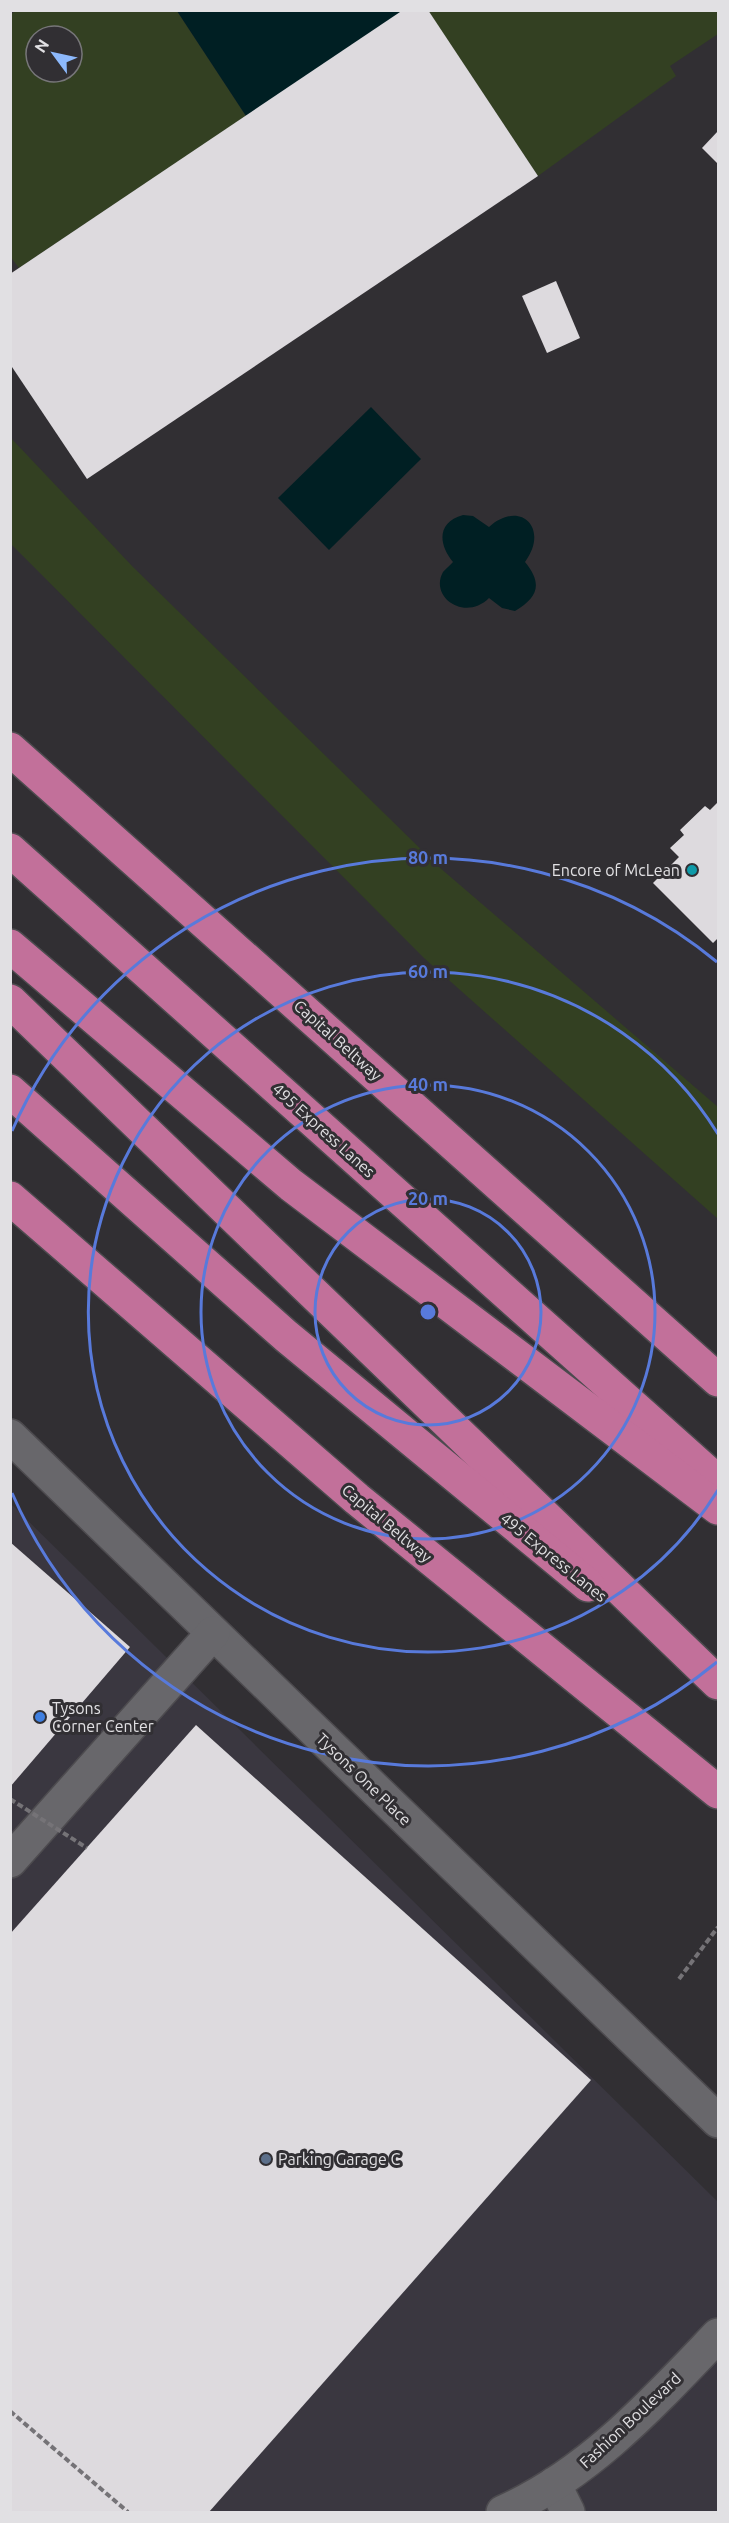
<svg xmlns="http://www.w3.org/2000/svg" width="729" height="2523" font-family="Ubuntu,sans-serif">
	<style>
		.built { fill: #3a3740 }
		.green { fill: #334022; fill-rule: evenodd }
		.water { fill: #001f23 }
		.building { fill: #dddade }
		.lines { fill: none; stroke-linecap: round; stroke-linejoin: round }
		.minor-casing { stroke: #4d4b4f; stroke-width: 36 }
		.highway-casing { stroke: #4d4b4f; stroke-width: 36 }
		.path { stroke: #757377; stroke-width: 4; stroke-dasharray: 6 3; stroke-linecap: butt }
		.minor { stroke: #68676b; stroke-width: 33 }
		.highway { stroke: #c2709a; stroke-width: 33 }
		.path-bridge { stroke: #757377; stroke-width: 4; stroke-dasharray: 6 3; stroke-linecap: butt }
		.ring { fill: none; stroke: #587adb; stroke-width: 3 }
		.culture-dot { fill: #0f9aa8; stroke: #312f33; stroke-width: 2 }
		.shop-dot { fill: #3f7fe0; stroke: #312f33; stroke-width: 2 }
		.service-dot { fill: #5c6f8a; stroke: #312f33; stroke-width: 2 }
		.labels { text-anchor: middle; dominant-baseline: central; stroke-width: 6; stroke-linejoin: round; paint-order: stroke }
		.poi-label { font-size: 16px; fill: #e1e0e3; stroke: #312f33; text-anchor: start }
		.street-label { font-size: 16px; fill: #e1e0e3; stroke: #312f33 }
		.centre { fill: #587adb; stroke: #312f33; stroke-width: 3 }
		.ring-label { font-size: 18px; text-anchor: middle; font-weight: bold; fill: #587adb; stroke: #312f33; stroke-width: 6; stroke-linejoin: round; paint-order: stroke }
	</style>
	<rect width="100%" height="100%" fill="#312f33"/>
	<polygon class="built" points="10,1503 718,2202 718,2512 11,2512"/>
	<g class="green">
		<path d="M17,10l160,1 69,105 -227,152 -9,-12v-241zM36,36h36v36h-36z"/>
		<polygon points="428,11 718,11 718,34 670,66 676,76 538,176"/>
		<polygon points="10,437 133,567 439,867 718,1107 718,1219 424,958 11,544"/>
	</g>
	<g class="water">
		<polygon points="177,11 403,11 246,116"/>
		<polygon points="371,407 421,459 329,550 278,498"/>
		<path d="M463,515l10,1 16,11c31,-28 61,1 36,35 18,22 13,35 -10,49l-13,-3 -13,-10c-24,24 -60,-1 -46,-26 3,-3 7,-7 10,-10 -15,-18 -16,-40 10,-47z"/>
	</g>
	<g class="building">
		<polygon points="403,10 428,10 538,176 87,479 10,364 10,274"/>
		<polygon points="718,131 718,164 702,148"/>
		<polygon points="556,281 580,338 547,353 522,296"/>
		<polygon points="718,802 718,938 713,943 653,883 679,857 670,848 684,835 680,830 705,806 710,810"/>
		<polygon points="10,1542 130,1647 10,1787"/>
		<polygon points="196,1725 591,2080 209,2512 10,2512 10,1934"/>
	</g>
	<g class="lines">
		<defs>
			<g id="minor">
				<polyline points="10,1436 718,2121"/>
				<polyline points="10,1861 213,1633"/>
				<polyline points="554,2484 568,2512"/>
				<path d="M503,2512c86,-38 151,-110 215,-177"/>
			</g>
			<g id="highway">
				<polyline points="10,749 718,1380"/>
				<polyline points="10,850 718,1482"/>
				<polyline points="10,946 291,1185 718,1508"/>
				<polyline points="10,1001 718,1683"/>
				<polyline points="10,1091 286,1336 588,1585"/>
				<polyline points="10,1198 357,1499 718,1792"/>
			</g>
		</defs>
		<use href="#minor" class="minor-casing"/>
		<use href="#highway" class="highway-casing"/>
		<g class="path">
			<polyline points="679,1979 718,1927"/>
			<polyline points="10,2411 128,2512"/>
		</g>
		<use href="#minor" class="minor"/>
		<use href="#highway" class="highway"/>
		<polyline class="path-bridge" points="10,1799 87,1848"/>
	</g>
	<g class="ring">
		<circle cx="428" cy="1312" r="113"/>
		<circle cx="428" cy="1312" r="227"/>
		<path d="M718 1490A340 340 0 1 1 718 1134"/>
		<path d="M717 1662A454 454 0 0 1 12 1493M12 1131A454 454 0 0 1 717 962"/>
	</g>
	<circle class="culture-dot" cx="692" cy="870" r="6"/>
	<circle class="shop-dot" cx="40" cy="1717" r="6"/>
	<circle class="service-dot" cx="266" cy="2159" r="6"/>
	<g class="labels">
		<g class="poi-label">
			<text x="680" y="870" text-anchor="end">Encore of McLean</text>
			<text x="52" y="1708">Tysons<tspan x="52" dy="18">Corner Center</tspan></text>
			<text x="278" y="2159">Parking Garage C</text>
		</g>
		<g class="street-label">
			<text transform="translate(338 1040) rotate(42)">Capital Beltway</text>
			<text transform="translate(324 1130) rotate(42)">495 Express Lanes</text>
			<text transform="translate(387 1523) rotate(40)">Capital Beltway</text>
			<text transform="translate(554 1557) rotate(39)">495 Express Lanes</text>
			<text transform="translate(364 1779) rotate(44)">Tysons One Place</text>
			<text transform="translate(630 2420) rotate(-43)">Fashion Boulevard</text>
		</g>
	</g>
	<circle cx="428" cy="1312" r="9" class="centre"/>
	<g class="ring-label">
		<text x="428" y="864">80 m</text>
		<text x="428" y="978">60 m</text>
		<text x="428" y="1091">40 m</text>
		<text x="428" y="1205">20 m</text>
	</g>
	<rect width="729" height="2523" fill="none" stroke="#e1e0e3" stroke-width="24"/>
	<g transform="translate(54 54) rotate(303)"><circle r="28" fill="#312f33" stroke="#777679" stroke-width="1.5"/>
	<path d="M0-4.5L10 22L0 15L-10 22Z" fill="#8db9fc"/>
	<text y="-9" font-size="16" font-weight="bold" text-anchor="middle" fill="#e1e0e3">N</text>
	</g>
</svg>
